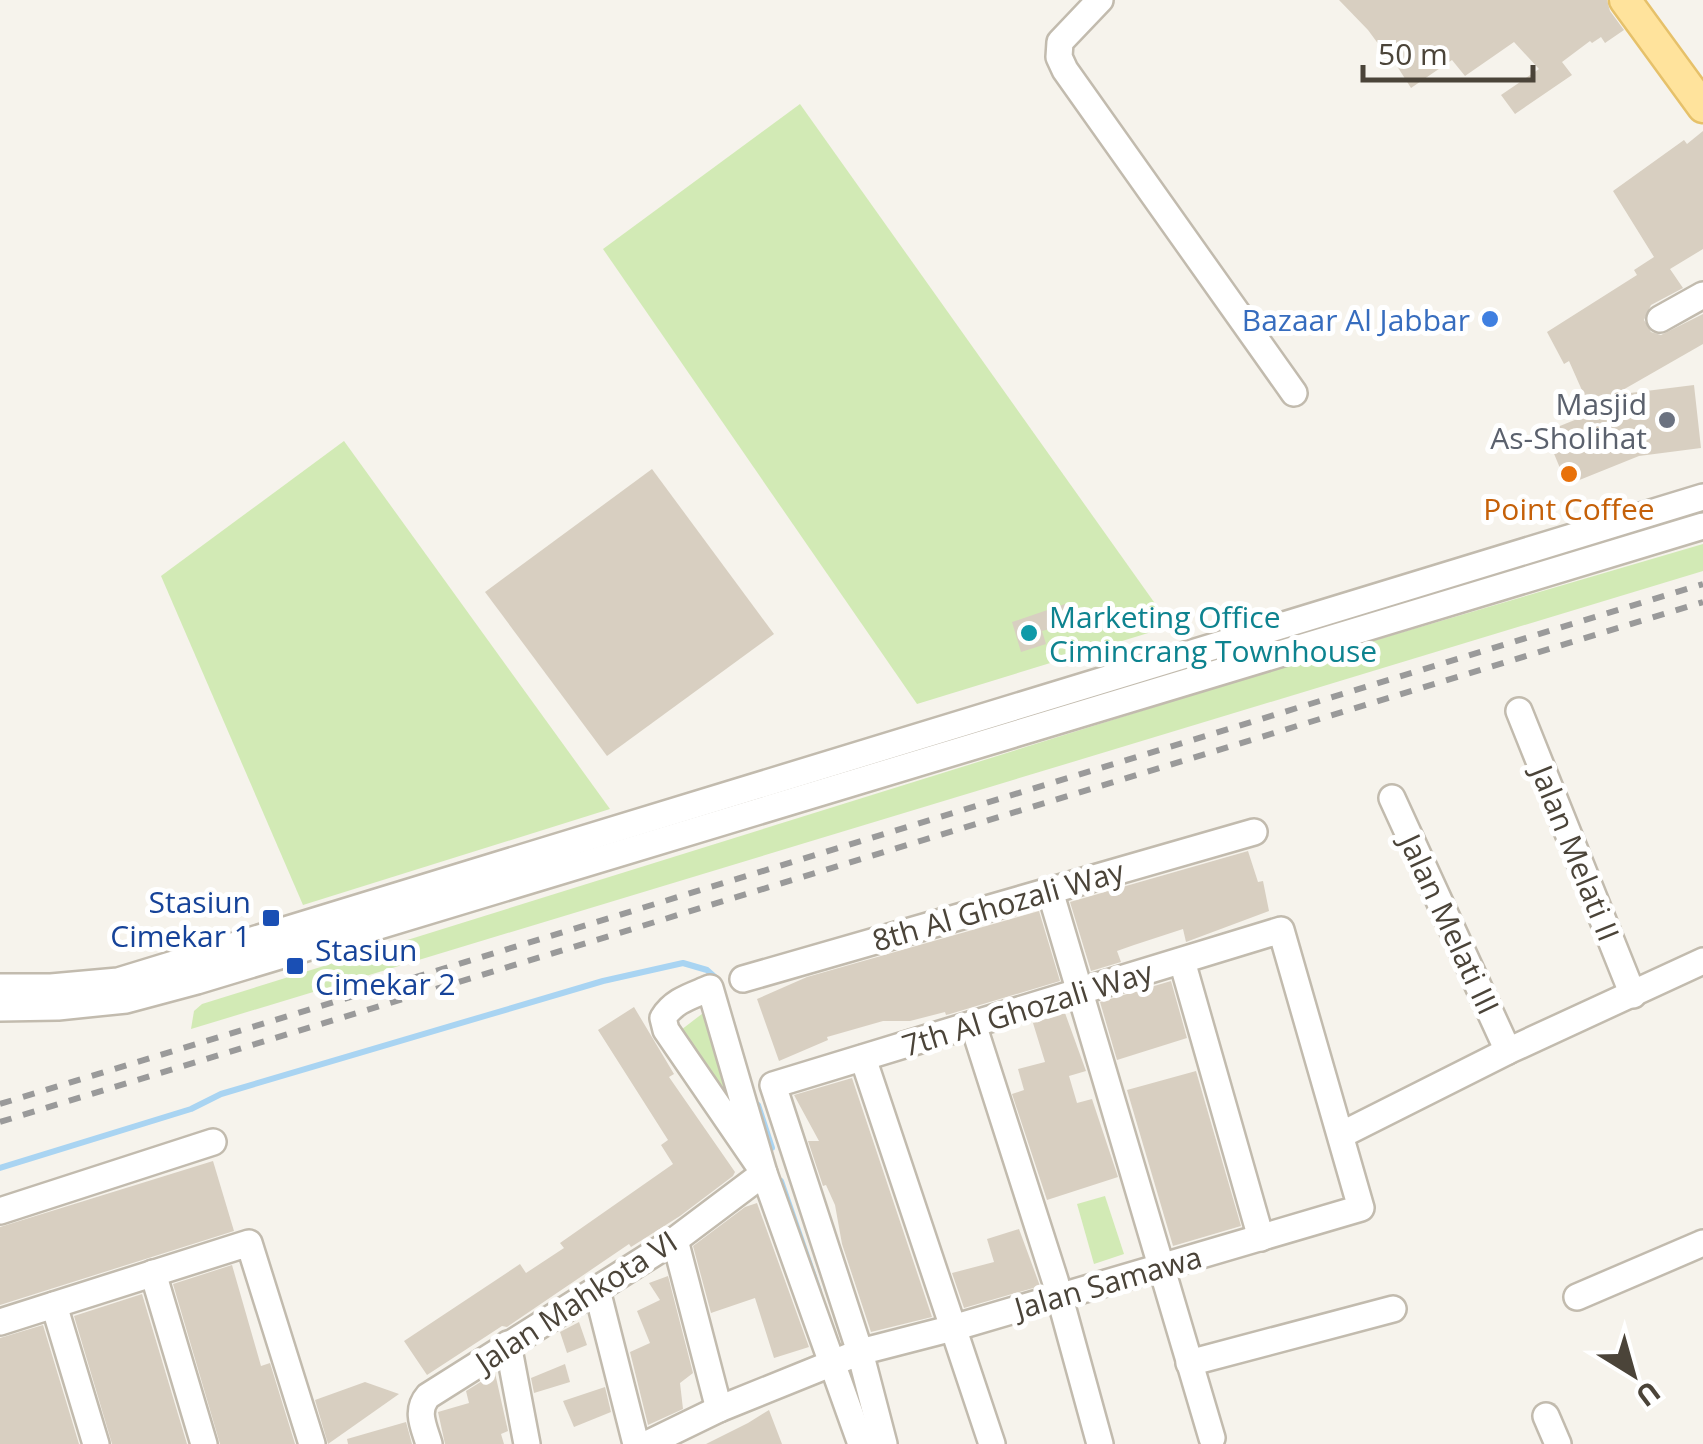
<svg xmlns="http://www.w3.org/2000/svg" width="1703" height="1444" font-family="'Open Sans',sans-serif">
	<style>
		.green { fill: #d2eab5 }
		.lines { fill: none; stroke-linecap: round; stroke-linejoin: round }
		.stream { stroke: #a9d4f2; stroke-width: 6 }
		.building { fill: #d8cfc1 }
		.minor-casing { stroke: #c2bbae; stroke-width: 30 }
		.major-casing { stroke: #e6c16a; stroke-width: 35 }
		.minor { stroke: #fff; stroke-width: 25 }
		.major { stroke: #ffe39c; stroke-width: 30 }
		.rail { stroke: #9a9a9a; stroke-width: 6; stroke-dasharray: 12 12; stroke-linecap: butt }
		.shop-dot { fill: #3f7fe0; stroke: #fff; stroke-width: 4 }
		.worship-dot { fill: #6b7280; stroke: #fff; stroke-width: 4 }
		.food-dot { fill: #e8710a; stroke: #fff; stroke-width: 4 }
		.culture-dot { fill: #0f9aa8; stroke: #fff; stroke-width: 4 }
		.transit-dot { fill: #1a4fb4; stroke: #fff; stroke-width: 4 }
		.labels { text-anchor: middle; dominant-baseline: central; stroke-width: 10; stroke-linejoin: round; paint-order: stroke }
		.shop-label { font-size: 30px; fill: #366cbe; stroke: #fff; text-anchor: end }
		.worship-label { font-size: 30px; fill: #5b616d; stroke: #fff; text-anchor: end }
		.food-label { font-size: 30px; fill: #c56008; stroke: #fff }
		.culture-label { font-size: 30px; fill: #0d838f; stroke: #fff; text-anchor: start }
		.street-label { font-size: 30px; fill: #4b4439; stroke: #fff }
		.transit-label { font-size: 30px; fill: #164399; stroke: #fff; text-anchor: end }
	</style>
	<rect width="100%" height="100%" fill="#f6f3ec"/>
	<g class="green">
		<polygon points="800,104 1171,626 917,704 603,249"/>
		<polygon points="344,441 610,809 303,905 161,576"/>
		<polygon points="1703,544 1703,571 191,1029 194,1011 202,1004 1260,674"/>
		<polygon points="715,1004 752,1143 677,1033"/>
		<polygon points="1105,1196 1124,1254 1094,1264 1077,1204"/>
	</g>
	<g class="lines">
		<g class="stream">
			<polyline points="758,1105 772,1148"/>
			<polyline points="0,1168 191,1109 221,1094 603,981 683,963 707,970 716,978"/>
			<polyline points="781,1181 819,1291"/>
		</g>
	</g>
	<g class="building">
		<polygon points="1339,0 1607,0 1610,11 1624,30 1605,43 1601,37 1592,43 1590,41 1562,62 1572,75 1515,114 1501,95 1539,69 1514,42 1465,76 1452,60 1411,88 1395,63 1393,64 1368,30"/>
		<polygon points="1703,131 1703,249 1670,269 1683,288 1651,305 1644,320 1651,332 1661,335 1703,314 1703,344 1614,395 1694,385 1701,448 1639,456 1567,485 1545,432 1592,413 1569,361 1564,364 1547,332 1637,275 1634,270 1654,257 1613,191 1684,140 1687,144"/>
		<polygon points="652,469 774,634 607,756 485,592"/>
		<polygon points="1065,604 1071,623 1042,631 1046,644 1021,652 1012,622"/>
		<polygon points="1248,851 1258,882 1263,881 1269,911 1186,942 1183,929 1134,945 1117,951 1121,962 1091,971 1070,902"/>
		<polygon points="1039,911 1060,981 950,1014 946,1015 945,1012 910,1021 883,1021 827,1037 828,1040 779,1061 757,999 807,977"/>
		<polygon points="1171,981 1187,1038 1117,1060 1100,1002"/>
		<polygon points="634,1007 674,1074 669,1077 735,1172 733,1176 680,1216 631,1247 629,1244 507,1327 502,1326 427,1375 404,1341 520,1264 526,1273 564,1248 560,1243 673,1164 661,1145 668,1140 598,1030"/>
		<polygon points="1065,1013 1086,1071 1069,1076 1077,1103 1092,1099 1118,1177 1047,1200 1012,1094 1024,1090 1018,1069 1045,1062 1033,1023"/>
		<polygon points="1196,1071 1241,1226 1173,1246 1127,1090"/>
		<polygon points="852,1078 932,1317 871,1332 842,1244 835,1205 826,1185 823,1186 808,1141 819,1141 794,1095"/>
		<polygon points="213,1161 234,1231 0,1305 0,1227"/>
		<polygon points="757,1203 809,1347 774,1358 755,1298 711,1313 693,1246 745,1207"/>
		<polygon points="1019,1229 1040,1286 964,1308 952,1273 994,1262 987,1239"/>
		<polygon points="232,1265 261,1366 270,1363 295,1444 220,1444 173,1284"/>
		<polygon points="668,1276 693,1373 680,1383 683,1409 648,1425 630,1352 650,1343 637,1311 660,1300 649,1283"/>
		<polygon points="142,1294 187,1444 112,1444 74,1316"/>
		<polygon points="579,1322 587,1345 567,1353 560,1332"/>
		<polygon points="43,1325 79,1444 0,1444 0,1338"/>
		<polygon points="565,1364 570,1382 534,1393 531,1378"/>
		<polygon points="495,1373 508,1431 501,1434 504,1444 445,1444 438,1412 469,1403 466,1391"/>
		<polygon points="365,1382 399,1394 328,1444 315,1400"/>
		<polygon points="605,1387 611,1412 574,1427 563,1401"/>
		<polygon points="769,1410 782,1444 706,1444 748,1423"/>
		<polygon points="406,1422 412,1444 348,1444 347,1439"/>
	</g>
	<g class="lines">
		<defs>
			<g id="minor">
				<polyline points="1100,0 1060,42 1059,57 1065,70 1294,393"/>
				<polyline points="1660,319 1703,295"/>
				<polyline points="1519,711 1633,995"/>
				<polyline points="1392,798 1508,1051"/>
				<polyline points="1050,891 1212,1438"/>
				<polyline points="1182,961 1261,1238"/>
				<polyline points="743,979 1254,832"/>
				<polyline points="0,987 51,987 118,981 1703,497"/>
				<polyline points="0,1008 58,1007 126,1000 197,981 1703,526"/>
				<polyline points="973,1024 1055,1280 1100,1444"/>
				<polyline points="863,1058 992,1444"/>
				<polyline points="1341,1135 1508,1051 1703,961"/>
				<path d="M764,1173l-98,-143 -3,-12c11,-18 29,-22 47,-30l54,185 97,271"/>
				<polyline points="0,1211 213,1142"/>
				<polyline points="675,1240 719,1409"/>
				<polyline points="153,1273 204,1444"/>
				<polyline points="597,1290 636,1444"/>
				<polyline points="1577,1297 1703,1243"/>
				<polyline points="54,1305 96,1444"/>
				<polyline points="0,1322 249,1243 312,1444"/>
				<polyline points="508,1344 527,1444"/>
				<polyline points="1189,1363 1393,1309"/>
				<polyline points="1546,1416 1558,1444"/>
				<path d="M429,1444c-5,-17 -14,-33 -1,-48l247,-156 89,-67"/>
				<polyline points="647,1444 719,1409 860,1352 953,1328 1361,1208 1281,930 773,1085 860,1352 884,1444"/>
			</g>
			<polyline id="major" points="1625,0 1703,107"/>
		</defs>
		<use href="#minor" class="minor-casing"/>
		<use href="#major" class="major-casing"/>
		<use href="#minor" class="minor"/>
		<use href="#major" class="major"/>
		<g class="rail">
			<polyline points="0,1104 1703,584"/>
			<polyline points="0,1122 1703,602"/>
		</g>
	</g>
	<circle class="shop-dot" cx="1490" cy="319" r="10"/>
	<circle class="worship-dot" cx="1667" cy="420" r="10"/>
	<circle class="food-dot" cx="1569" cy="474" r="10"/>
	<circle class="culture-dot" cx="1029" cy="633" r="10"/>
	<g class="transit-dot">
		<rect x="261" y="908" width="20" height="20" rx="5"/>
		<rect x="285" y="956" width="20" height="20" rx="5"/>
	</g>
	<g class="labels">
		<g class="shop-label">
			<text x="1470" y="319">Bazaar Al Jabbar</text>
		</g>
		<g class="worship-label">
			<text x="1647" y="403">Masjid<tspan x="1647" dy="34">As-Sholihat</tspan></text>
		</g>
		<g class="food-label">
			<text x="1569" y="508">Point Coffee</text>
		</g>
		<g class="culture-label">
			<text x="1049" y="616">Marketing Office<tspan x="1049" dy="34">Cimincrang Townhouse</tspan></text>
		</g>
		<g class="street-label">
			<text transform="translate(1576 853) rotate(68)">Jalan Melati II</text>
			<text transform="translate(998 905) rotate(-16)">8th Al Ghozali Way</text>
			<text transform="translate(1450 924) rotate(65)">Jalan Melati III</text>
			<text transform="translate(1027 1008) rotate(-17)">7th Al Ghozali Way</text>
			<text transform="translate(1108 1282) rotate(-16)">Jalan Samawa</text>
			<text transform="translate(576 1301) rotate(-33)">Jalan Mahkota VI</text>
		</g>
		<g class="transit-label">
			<text x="251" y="901">Stasiun<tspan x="251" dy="34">Cimekar 1</tspan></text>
			<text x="315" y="949" text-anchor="start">Stasiun<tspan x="315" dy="34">Cimekar 2</tspan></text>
		</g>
	</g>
	<g transform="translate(1633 1374) rotate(143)" stroke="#ffffff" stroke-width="8" paint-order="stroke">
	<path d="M0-8L18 38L0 25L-18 38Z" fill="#4b4439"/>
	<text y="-15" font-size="28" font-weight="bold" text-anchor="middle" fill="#4b4439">U</text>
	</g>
	<path d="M1363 65v15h170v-15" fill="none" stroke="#4b4439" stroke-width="5"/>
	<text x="1378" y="65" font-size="30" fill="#4b4439" stroke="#ffffff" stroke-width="8" paint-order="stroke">50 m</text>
</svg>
